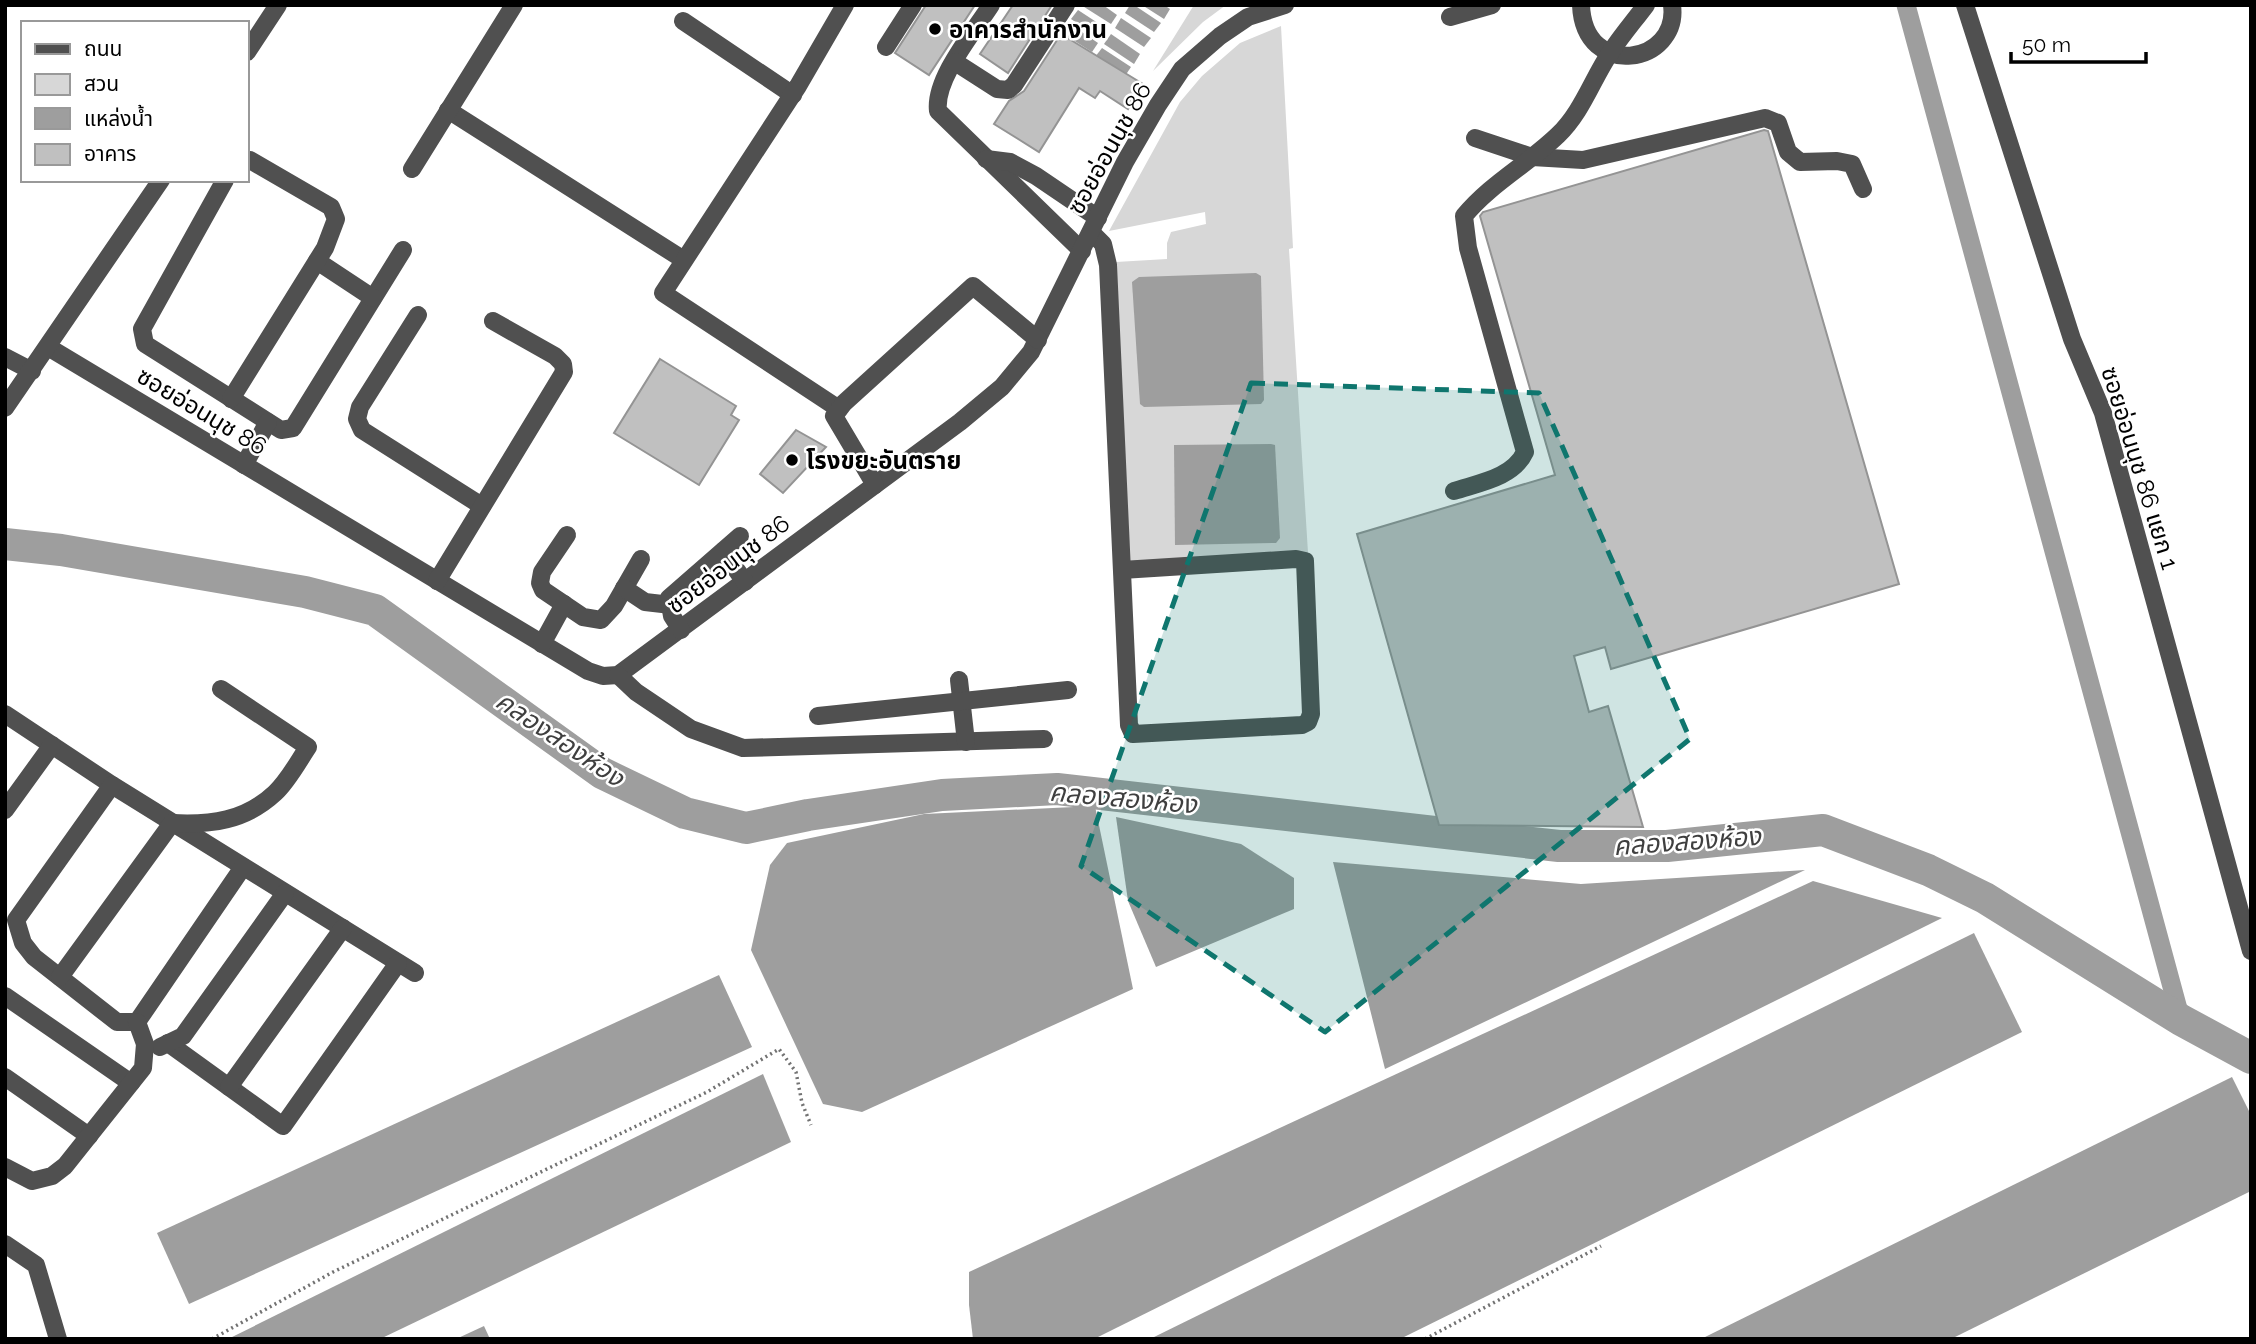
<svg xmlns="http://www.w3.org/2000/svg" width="2256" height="1344" font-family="Raleway,'Noto Sans Thai',sans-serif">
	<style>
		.green { fill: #d7d7d7 }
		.water { fill: #9e9e9e }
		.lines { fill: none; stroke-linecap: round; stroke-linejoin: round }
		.canal { stroke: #9e9e9e; stroke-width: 19 }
		.river { stroke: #9e9e9e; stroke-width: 32 }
		.building { fill: #c0c0c0; stroke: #949494; stroke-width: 2 }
		.path { stroke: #727272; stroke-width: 3.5; stroke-dasharray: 2 3.5; stroke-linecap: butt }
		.minor { stroke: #505050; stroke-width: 18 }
		.marked { fill: #0f766e; fill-opacity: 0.2; stroke: #0f766e; stroke-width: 5; stroke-dasharray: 14 9; stroke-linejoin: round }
		.poi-dot { fill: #000; stroke: #fff; stroke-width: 2.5 }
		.labels { text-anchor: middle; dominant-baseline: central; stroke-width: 5; stroke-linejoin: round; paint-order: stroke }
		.poi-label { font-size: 24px; font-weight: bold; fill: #000; stroke: #fff; text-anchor: start }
		.street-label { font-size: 24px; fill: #000; stroke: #fff }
		.water-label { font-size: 26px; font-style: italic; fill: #3f3f3f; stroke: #fff }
	</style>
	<rect width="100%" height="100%" fill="#fff"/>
	<g class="green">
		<polygon points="1194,5 1226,5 1203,22 1153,71"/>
		<polygon points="1281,26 1293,248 1289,249 1308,553 1130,563 1116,262 1167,259 1167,243 1171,232 1206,224 1205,212 1109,231 1180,102 1202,76 1240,43"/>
	</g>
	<g class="water">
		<polygon points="1081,5 1103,5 1117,15 1111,24"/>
		<polygon points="1130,5 1134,5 1161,23 1154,32 1125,13"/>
		<polygon points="1142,5 1164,5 1170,9 1164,19"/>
		<polygon points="1078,10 1107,29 1101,39 1071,19"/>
		<polygon points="1121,18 1151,38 1144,47 1115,28"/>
		<polygon points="1069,23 1098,43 1092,52 1062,33"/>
		<polygon points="1111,34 1140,54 1134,64 1104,44"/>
		<polygon points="1102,48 1131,67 1125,76 1095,57"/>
		<polygon points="1256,273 1261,276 1264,400 1261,404 1144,407 1140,404 1132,282 1139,277"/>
		<polygon points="1271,444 1275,445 1280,538 1276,543 1175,545 1174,445"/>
		<polygon points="1095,806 1133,989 862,1112 823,1104 751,950 770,865 787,843 924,814"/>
		<polygon points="1116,817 1241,844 1294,878 1294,909 1156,967 1128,901"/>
		<polygon points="1333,862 1581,884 1805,870 1385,1069"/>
		<polygon points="1813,881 1942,918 1094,1339 973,1339 969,1305 969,1272"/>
		<polygon points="1974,933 2022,1032 1400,1339 1150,1339"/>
		<polygon points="719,975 752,1047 189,1304 157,1233"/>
		<polygon points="763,1074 791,1142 380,1339 228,1339"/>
		<polygon points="2232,1077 2251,1115 2251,1191 1951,1339 1701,1339"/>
		<polygon points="484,1326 490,1339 456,1339"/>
	</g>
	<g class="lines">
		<polyline class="canal" points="1906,5 2181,1020"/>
		<polyline class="river" points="5,544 61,550 305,592 375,610 602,773 685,813 746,828 808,815 942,795 1057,789 1559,846 1667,846 1823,830 1928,870 1985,898 2181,1020 2251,1058"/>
	</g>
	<g class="building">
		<polygon points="926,5 975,5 929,75 895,53"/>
		<polygon points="1013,5 1052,5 1008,73 980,54"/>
		<polygon points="1061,34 1143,84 1128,109 1100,91 1095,98 1079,88 1039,152 994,124 1009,101 1024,91"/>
		<polygon points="1764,130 1768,131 1899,584 1611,669 1605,647 1574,656 1589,712 1608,706 1643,827 1439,825 1357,534 1555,475 1480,216 1483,212"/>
		<polygon points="660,359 736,406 731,415 739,420 699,485 614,433"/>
		<polygon points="796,430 826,447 783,493 760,474"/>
	</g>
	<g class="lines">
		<g class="path">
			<polyline points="212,1339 333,1272 707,1092 779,1049 796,1072 802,1103 811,1125"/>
			<polyline points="1425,1339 1601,1246"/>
		</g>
		<g class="minor">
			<path d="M991,5c-18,28 -57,74 -53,106l144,140"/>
			<path d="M1581,5c3,76 99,59 91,0"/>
			<polyline points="1965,5 2072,339 2103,413 2251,951"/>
			<polyline points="1450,17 1492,5"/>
			<polyline points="683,21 793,95"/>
			<polyline points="886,47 913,5"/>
			<polyline points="247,52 278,5"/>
			<polyline points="955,62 997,89 1008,90 1014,85 1066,5"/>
			<polyline points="448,110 684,260"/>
			<polyline points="1475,138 1532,157 1583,160 1765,118 1778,123 1788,152 1800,162 1837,161 1852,164 1863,189"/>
			<polyline points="986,159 1010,162 1036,176 1098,218"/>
			<polyline points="412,169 514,5"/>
			<polyline points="225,180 142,329 145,344 281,430 293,428 403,250"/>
			<polyline points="1091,232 1103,244 1108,265 1129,725 1133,734 1302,725 1308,722 1311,714 1305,561 1296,559 1122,570"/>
			<polyline points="317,261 373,298"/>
			<polyline points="418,315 360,407 357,419 362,430 482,506"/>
			<polyline points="48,347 588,671 603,676 618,675 960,422 1002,387 1031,352 1125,162 1158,105 1182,69 1220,36 1248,17 1285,5"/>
			<polyline points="5,357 32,371"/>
			<polyline points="231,399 325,248 336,219 331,207 250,160 247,161"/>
			<polyline points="5,408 161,180"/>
			<polyline points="839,409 663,293 798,86 845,5"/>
			<polyline points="244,465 268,422"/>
			<polyline points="875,485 834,416 844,403 973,286 1038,340"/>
			<path d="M1454,491c24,-8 59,-13 71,-39l-57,-204 -4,-32c26,-32 64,-52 94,-81 24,-23 34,-55 52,-82 11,-17 24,-32 36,-48"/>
			<polyline points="567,535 542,572 540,583 543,590 583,617 601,620 614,606 641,559"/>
			<polyline points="723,551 745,582"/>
			<polyline points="437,581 564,372 563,364 555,356 493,321"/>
			<polyline points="624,588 645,602 671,605"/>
			<polyline points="681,630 672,616 669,598 740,536"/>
			<polyline points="542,644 564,604"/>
			<polyline points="618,675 636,692 691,729 743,748 1044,739"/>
			<polyline points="959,680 966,742"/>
			<polyline points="5,714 112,785 415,973"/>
			<polyline points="818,716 1068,690"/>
			<polyline points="112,785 16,920 23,943 34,957 117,1022 137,1022 243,867"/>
			<polyline points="5,810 52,745"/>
			<path d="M60,977l112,-154c39,2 73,-2 103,-30 13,-12 23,-31 33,-46l-87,-58"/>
			<polyline points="5,996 131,1083"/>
			<polyline points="168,1043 283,1126 398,963"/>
			<polyline points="160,1047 183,1036 285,893"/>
			<polyline points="5,1077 89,1136"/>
			<polyline points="229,1087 343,928"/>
			<polyline points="5,1167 32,1181 52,1176 65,1166 143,1068 145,1044 137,1022"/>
			<polyline points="5,1244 36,1265 58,1339"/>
		</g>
	</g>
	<path class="marked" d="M1251,383l288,10 151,346 -365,293 -244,-166z"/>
	<g class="poi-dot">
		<circle cx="935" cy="29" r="7"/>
		<circle cx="792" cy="460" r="7"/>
	</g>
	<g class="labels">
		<g class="poi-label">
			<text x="949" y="29">อาคารสำนักงาน</text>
			<text x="806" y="460">โรงขยะอันตราย</text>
		</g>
		<g class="street-label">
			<text transform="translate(1109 148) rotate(-61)">ซอยอ่อนนุช 86</text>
			<text transform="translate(202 411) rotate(31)">ซอยอ่อนนุช 86</text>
			<text transform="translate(2140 468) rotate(73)">ซอยอ่อนนุช 86 แยก 1</text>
			<text transform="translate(728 564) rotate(-37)">ซอยอ่อนนุช 86</text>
		</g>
		<g class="water-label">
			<text transform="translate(560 739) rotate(34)">คลองสองห้อง</text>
			<text transform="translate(1123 798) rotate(5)">คลองสองห้อง</text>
			<text transform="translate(1687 841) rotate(-4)">คลองสองห้อง</text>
		</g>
	</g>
	<rect width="2256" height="1344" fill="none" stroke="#000000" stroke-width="14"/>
	<rect x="21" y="21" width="228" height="161" fill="#ffffff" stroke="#999999" stroke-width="2"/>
	<rect x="35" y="44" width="35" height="10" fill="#505050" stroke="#999999" stroke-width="2"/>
	<text x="84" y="56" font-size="21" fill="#000000">ถนน</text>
	<rect x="35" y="74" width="35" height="21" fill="#d7d7d7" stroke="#999999" stroke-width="2"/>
	<text x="84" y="91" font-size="21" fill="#000000">สวน</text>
	<rect x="35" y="108" width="35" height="21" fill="#9e9e9e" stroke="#999999" stroke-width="2"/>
	<text x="84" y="126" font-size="21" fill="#000000">แหล่งน้ำ</text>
	<rect x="35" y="144" width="35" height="21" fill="#c0c0c0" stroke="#999999" stroke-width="2"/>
	<text x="84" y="161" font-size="21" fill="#000000">อาคาร</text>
	<path d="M2011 52v10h135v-10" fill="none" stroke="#000000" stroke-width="3.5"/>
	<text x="2022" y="52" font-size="21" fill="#000000" stroke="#ffffff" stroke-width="5" paint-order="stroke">50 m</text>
</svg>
